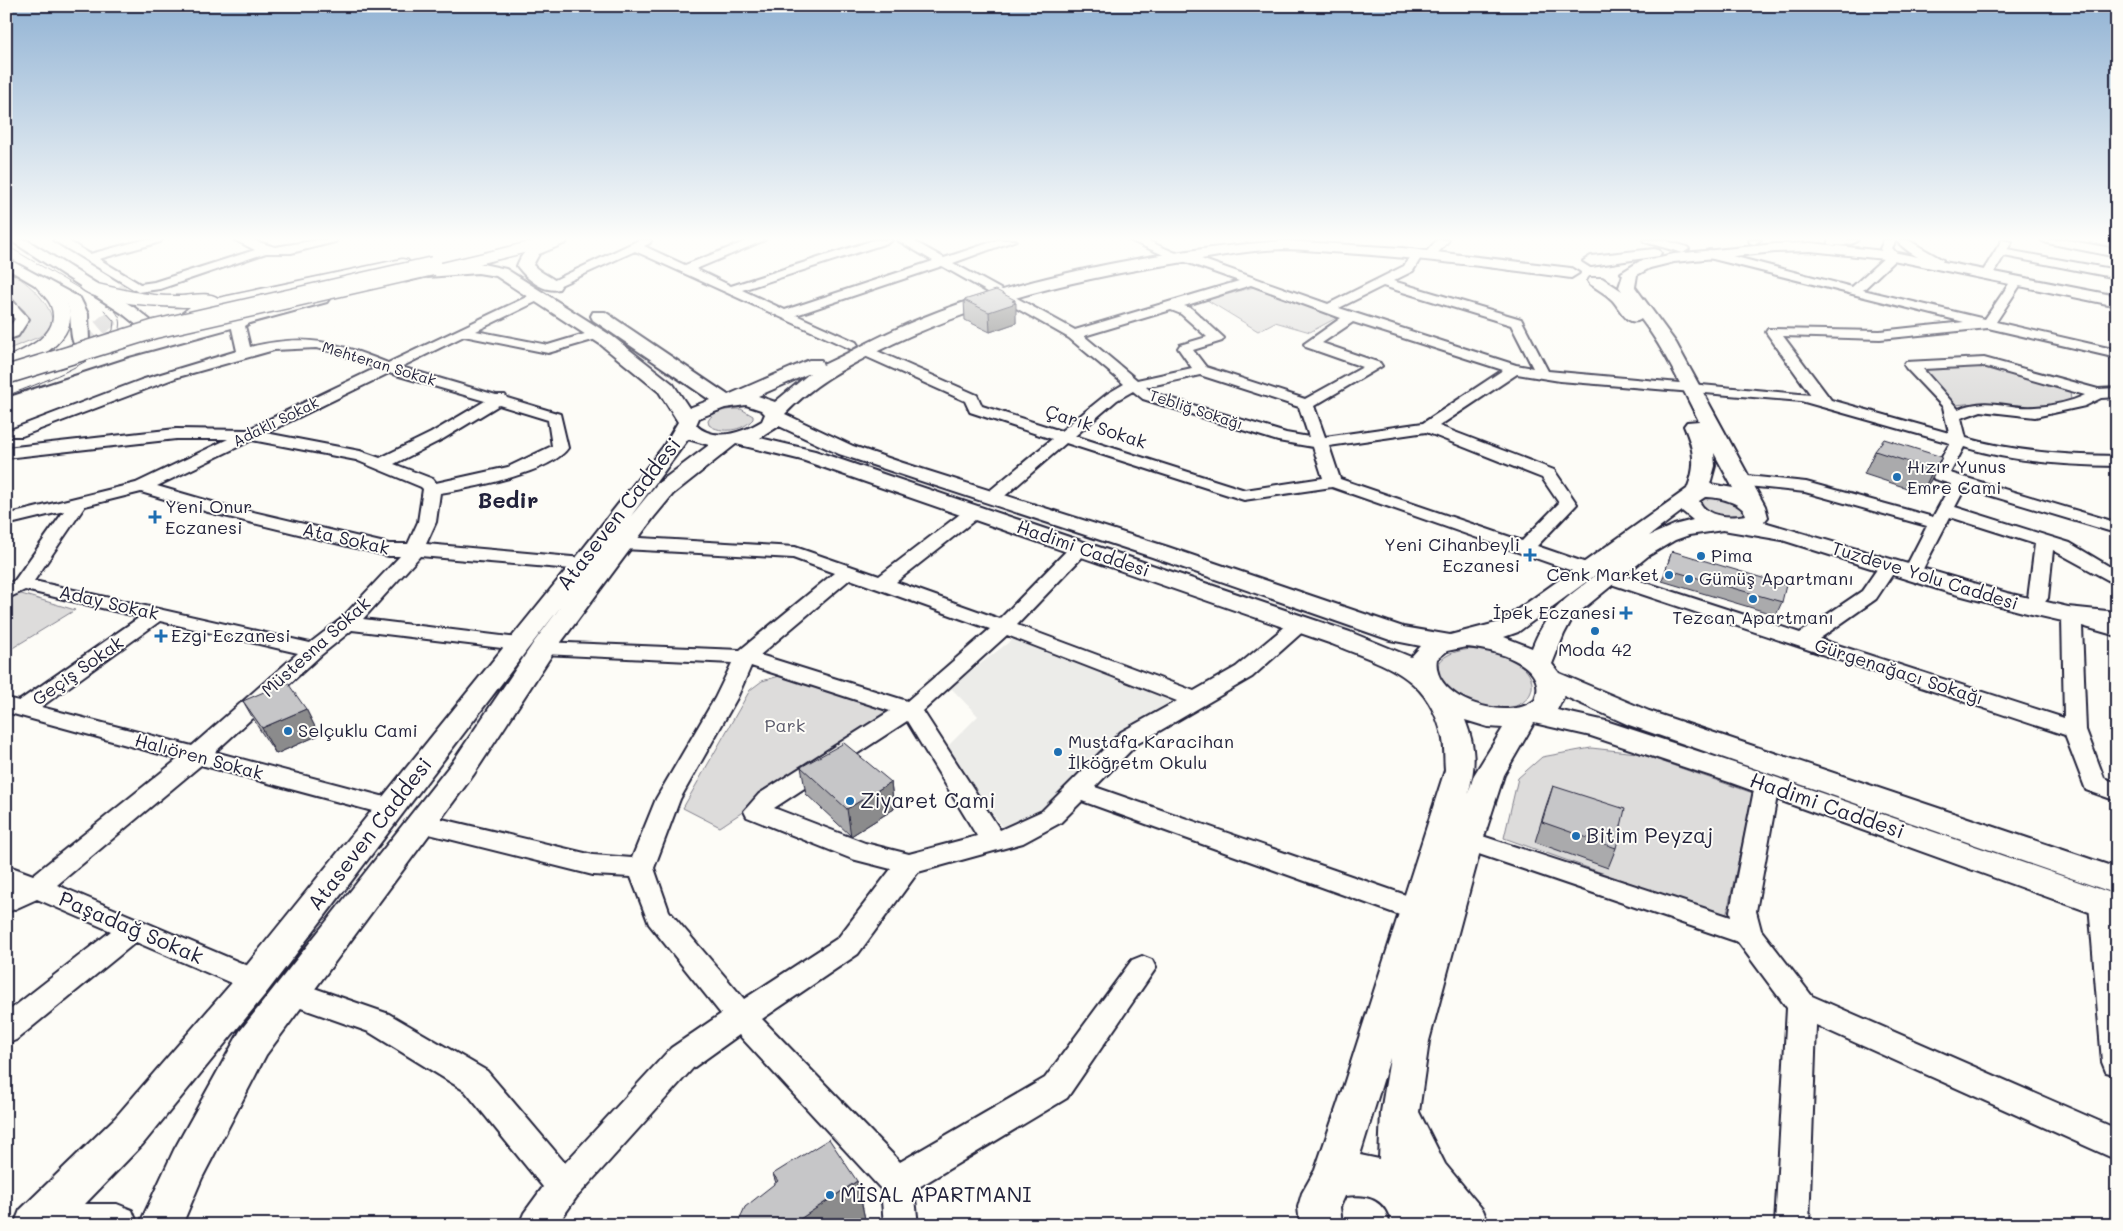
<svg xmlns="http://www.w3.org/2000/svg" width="2123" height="1231" font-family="Mali,sans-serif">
	<rect width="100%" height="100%" fill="#fdfcf7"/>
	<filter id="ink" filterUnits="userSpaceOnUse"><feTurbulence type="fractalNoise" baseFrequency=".02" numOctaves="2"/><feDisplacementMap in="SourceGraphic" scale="10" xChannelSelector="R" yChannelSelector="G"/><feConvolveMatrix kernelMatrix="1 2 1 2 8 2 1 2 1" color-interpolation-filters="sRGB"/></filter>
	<g filter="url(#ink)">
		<!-- built -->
		<polygon fill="#ecece9" points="1013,639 1170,695 1167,705 1124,733 1078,780 1034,815 1003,827 944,750 978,716 950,687"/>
		<!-- green -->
		<g fill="#dddcdb" stroke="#807f8b">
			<path d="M 6,269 C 26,282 48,298 53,322 L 44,335 L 6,350 L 6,340 L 26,323 L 25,311 L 6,296 Z"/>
			<polygon points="1254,287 1260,288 1340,316 1310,332 1275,322 1258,331 1207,300"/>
			<polygon points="1979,365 2070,389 2071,402 2028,409 1975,403 1955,405 1924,368"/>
			<path d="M 741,409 L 753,416 L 753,419 C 743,431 721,434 709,425 L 708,421 C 713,410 729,409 741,409 Z"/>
			<path d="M 1705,495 L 1733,500 L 1745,511 L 1743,514 C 1730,522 1715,515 1703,510 L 1698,499 Z"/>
			<polygon points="18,593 75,610 6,652 6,600"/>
			<path d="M 1473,649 C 1565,658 1539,732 1468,701 C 1457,697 1444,689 1439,678 C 1431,656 1457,650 1473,649 Z"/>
			<polygon points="783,675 891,713 720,827 683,808 750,690 762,681"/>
			<polygon points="1591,748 1637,753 1753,793 1726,917 1504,838 1518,778 1542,757"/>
		</g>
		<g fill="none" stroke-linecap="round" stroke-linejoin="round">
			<!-- major-tunnel -->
			<polyline stroke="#d1d0d1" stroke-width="16" stroke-dasharray="16 8" stroke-linecap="butt" points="63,359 122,309 126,299 124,292 118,288"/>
			<!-- minor casing -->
			<g stroke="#22223b" stroke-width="4">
				<g id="minor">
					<polygon points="53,240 67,240 90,254 143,240 162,240 160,242 99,259 140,284 154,282 255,250 235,240 252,240 275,247 318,240 337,240 335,242 291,253 266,253 160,289 138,292"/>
					<path d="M 639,240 L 651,240 L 650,243 L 644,246 L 685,265 L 749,240 L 765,240 L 696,269 L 731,286 L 874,240 L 892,240 L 890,242 L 742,290 L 785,310 L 933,261 L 897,240 L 912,240 L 944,258 L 998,240 L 1016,240 L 953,263 L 1075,330 L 1239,281 L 1183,261 L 1181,258 L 1183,255 L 1187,254 L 1328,304 L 1404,266 L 1413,251 L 1417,250 L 1423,254 L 1413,271 L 1393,281 L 1521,319 L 1548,371 L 1811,395 L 1766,332 L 1768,329 L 1880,331 L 1964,322 L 1705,257 L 1703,254 L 1709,250 L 1852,287 L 1886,256 L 1880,249 L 1884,240 L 1908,240 L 1943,260 L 1941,263 C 1928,266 1904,250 1896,240 L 1892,248 L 1899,256 L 1863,290 L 1985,319 L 2013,278 L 2021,278 L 2023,281 L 1996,322 L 2117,350 L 2117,358 L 1988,328 L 1880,339 L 1783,336 L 1831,400 L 1949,433 L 1943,407 L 1906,368 L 1904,365 L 1906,362 L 1984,358 L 2098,389 L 2117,388 L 2117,397 L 2101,398 L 2085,406 L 2035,417 L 1981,411 L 1961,418 L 1966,438 C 2015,452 2066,455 2117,456 L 2117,466 C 2065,465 2013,462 1964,447 L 1950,473 L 2115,522 L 2117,528 L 2109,531 L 1965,488 L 1955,507 L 2070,543 L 2117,571 L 2117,585 L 2053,550 L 2048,598 L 2045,602 L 2031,602 L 2028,598 L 2035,544 L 1950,517 L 1925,565 L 1923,569 L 1909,569 L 1907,565 L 1927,526 L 1805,492 L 1738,485 L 1732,484 L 1730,480 L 1732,476 L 1738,475 L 1806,482 L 1933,517 L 1951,484 L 1934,479 L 1932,475 L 1950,443 L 1801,401 L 1560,381 L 1517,374 L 1439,426 L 1554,470 L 1577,504 L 1537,546 L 1595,566 L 1597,570 L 1595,574 L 1581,574 L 1332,487 L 1244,500 L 1066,443 L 999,501 L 987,501 L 984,497 L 987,493 L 1052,439 L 970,412 L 965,401 L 858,353 L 856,350 L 863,346 L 868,347 L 977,395 L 982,406 L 1061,431 L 1107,394 L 1124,384 L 1069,338 L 942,266 L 796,315 L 856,342 L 858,345 L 851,349 L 635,251 L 554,288 L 546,288 L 544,285 ZM 1251,285 L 1341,318 L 1304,344 L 1306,347 L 1363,367 L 1305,399 L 1206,367 L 1193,350 L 1222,341 L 1224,338 L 1191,308 L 1184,306 ZM 1383,286 L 1511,325 L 1533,368 L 1516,365 L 1339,308 ZM 1171,310 L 1181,314 L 1207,337 L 1180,345 L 1178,348 L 1192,368 L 1137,380 L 1084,336 ZM 1353,322 L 1503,370 L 1423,423 L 1325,437 L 1314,406 L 1382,366 L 1380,363 L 1322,343 ZM 1983,366 L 2085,395 C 2071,402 2051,406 2035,407 C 2004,409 1992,396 1958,409 L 1923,369 ZM 1200,375 L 1299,407 L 1309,437 L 1286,433 L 1153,393 L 1146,387 ZM 1133,391 L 1143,399 L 1278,441 L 1313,447 L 1323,478 L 1245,490 L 1075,436 L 1117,400 ZM 1426,432 L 1542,478 L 1559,503 L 1522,541 L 1340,479 L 1329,446 Z"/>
					<polygon points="1129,240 1146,240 1176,253 1170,257 1166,256"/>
					<polygon points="1437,240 1449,240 1437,254 1429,254 1427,251"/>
					<polygon points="1643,240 1663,240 1687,247 1689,249 1683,253 1645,242"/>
					<polygon points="1749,240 1761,240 1754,244 1750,243"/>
					<path d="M 1828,240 L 1858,240 C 1852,246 1836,246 1828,244 Z"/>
					<polygon points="2002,240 2012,242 2007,250 2117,270 2117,278 2004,256 1993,274 1985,274 1983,271"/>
					<polygon points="2041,240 2066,240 2117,249 2117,257 2047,243"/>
					<path d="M 537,292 L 543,296 L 542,299 L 476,331 L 548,345 L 598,330 L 605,334 L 603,337 L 548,353 L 464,336 L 401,367 L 496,395 L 505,395 L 507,398 L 560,414 L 568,448 C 551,473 470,488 440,493 L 436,522 L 426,544 L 583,558 L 590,560 L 592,564 L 590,568 L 583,570 L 420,556 L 363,619 L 518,638 L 525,639 L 528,644 L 525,649 L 518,650 L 352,630 L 321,655 L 215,752 L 400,801 L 403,807 L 400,813 L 391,816 L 201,765 L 57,885 L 265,973 L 269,981 L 265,989 L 255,993 L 245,989 L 136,942 L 16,1040 L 6,1044 L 6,1013 L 111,931 L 37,899 L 6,913 L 6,891 L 11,888 L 6,886 L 6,865 L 33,875 L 178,759 L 6,712 L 6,698 L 19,701 L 140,617 L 25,590 L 6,599 L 6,585 L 15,580 L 64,511 L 6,525 L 6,515 L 136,483 L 228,439 L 176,439 L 6,458 L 6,448 L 176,429 L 247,430 L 376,368 L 334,352 L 316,348 L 274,350 L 178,377 L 22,436 L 10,436 L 8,433 L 10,430 L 141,380 L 237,351 L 231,324 L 250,314 L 257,318 L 245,326 L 250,347 C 307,333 334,342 388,363 ZM 389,373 L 485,401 L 431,433 L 380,458 L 360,451 L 266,433 ZM 499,405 L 548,420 L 552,446 L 508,467 L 436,483 L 433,479 L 394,464 L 443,439 ZM 252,440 L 356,460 L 421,487 L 423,489 L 418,522 L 408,544 L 389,544 L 219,504 L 157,486 ZM 141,492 L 208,512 L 389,556 L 400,556 L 341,619 L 310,643 L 34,581 L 85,506 ZM 160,621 L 298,653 L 192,746 L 41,707 Z"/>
					<polygon points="6,298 11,299 29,319 18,336 6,340 6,331 15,319 6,310"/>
					<path d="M 974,507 L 980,508 L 983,512 L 980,516 L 896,582 L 1000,619 L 1073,544 L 1087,544 L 1089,548 L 1087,552 L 1017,625 L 1194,691 L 1236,667 L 1293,620 L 1300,618 L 1307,620 L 1310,624 L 1307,628 L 1252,677 L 1137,744 L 1095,787 L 1426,902 L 1430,910 L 1426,918 L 1417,921 L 1408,918 L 1082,801 L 1060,823 L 1023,843 L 918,872 L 858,954 L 762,1019 L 900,1162 L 1045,1078 L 1132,960 L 1142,956 L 1152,960 L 1156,968 L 1067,1098 L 914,1190 L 918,1225 L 884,1225 L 881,1189 L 739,1035 L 693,1068 L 576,1198 L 557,1225 L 519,1225 L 524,1213 L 543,1187 L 465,1091 L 369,1032 L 281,1001 L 277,992 L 281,983 L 291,980 L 389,1014 L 487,1071 L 565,1163 L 671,1048 L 721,1014 L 649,924 L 631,877 L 593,875 L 421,832 L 412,829 L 409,823 L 412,817 L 421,814 L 593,855 L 632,858 L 656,799 L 715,698 L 732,663 L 543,654 L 536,653 L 533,648 L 536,643 L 543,642 L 740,650 L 834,573 L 793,558 L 623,549 L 617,547 L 614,543 L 617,539 L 623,537 L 795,547 L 879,576 L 968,508 ZM 850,579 L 990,629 L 907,701 L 760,655 ZM 1007,635 L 1177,701 L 1121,732 L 1042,811 L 1000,830 L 923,711 ZM 751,666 L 890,711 L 759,794 L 744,811 L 747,817 L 852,859 L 891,869 L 838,938 L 744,999 L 669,911 L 654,868 L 680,799 L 737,698 ZM 907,721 L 977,836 L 909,854 L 865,843 L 774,808 Z"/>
					<polygon points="1889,560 1896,562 1898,566 1876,599 1819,639 2064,718 2062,617 2065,613 2072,611 2117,623 2117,636 2082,626 2086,730 2104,778 2117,783 2117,801 2086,790 2065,735 1602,581 1599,577 1602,573 1616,573 1800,633 1862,591 1882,562"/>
					<polygon points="1767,776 1775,779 1779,785 1756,911 1761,930 1812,996 2117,1129 2117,1160 1816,1025 1809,1225 1775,1225 1787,1008 1738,942 1458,847 1454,840 1458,833 1467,831 1731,917 1730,911 1755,785 1759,779"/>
					<polygon points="2102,893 2111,897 2115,904 2117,918 2117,1075 2106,1072 2102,1062 2089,904 2093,897"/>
				</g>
			</g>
			<!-- major casing -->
			<g stroke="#22223b" stroke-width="4">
				<g id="major">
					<polygon points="10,240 27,240 135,308 169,335 321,294 329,299 327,302 129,356 6,396 6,384 154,339 123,314"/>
					<path d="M 568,240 L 566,243 L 539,254 L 533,265 C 541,274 554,277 561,286 L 559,289 C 543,293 526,278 517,266 C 525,242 546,240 568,240 Z"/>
					<path d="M 1284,241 L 1402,248 L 1571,268 L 1579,273 L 1571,278 C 1496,268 1421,258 1345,253 C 1324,252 1303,249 1283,249 C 1246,250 1209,258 1172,264 C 1070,280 969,305 876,352 C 839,371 814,384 785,414 L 853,446 L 903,463 L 1168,547 L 1403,627 L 1450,635 L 1500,622 L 1687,489 C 1697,465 1694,449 1684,426 L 1687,422 L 1699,421 C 1681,386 1665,350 1641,319 C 1627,329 1620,307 1611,299 C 1605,293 1597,289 1590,284 L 1588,281 L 1590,278 L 1602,278 L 1622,291 L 1619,287 L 1623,275 L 1621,273 L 1640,261 L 1674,254 L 1775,244 L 1811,243 L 1893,252 L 2117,296 L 2117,306 L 1893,260 L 1811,251 L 1775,252 L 1674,262 L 1650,268 L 1637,275 L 1635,287 L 1676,343 L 1765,506 L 1768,517 L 1764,522 L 2007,593 L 2068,607 L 2117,612 L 2117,628 L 2080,625 L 2023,612 L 1947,592 L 1782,540 L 1723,530 L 1689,535 L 1675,540 L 1648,556 L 1573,617 L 1564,634 L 1552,664 L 1559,673 L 1649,711 L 2117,868 L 2117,894 L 1629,725 L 1564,696 L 1557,710 L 1606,721 L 1749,768 L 2117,895 L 2117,922 L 1729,782 L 1591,736 L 1534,723 L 1504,775 L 1483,840 L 1429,1041 L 1419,1112 L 1445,1164 L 1483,1210 L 1489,1225 L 1392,1225 C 1387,1199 1370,1193 1345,1196 L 1340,1207 L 1342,1225 L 1300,1225 L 1298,1207 L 1302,1193 L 1315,1170 L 1338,1103 L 1445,770 C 1444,759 1445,746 1442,735 C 1427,674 1384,665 1332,644 L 802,460 L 736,444 L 673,494 L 654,517 L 553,653 L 474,774 L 266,1055 L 202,1178 L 182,1225 L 139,1225 L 174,1150 L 240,1031 L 454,760 L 534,642 L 562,605 L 527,650 L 267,992 L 143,1144 L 85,1204 L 117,1204 L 132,1210 L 138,1225 L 14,1225 L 20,1210 L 115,1118 L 243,970 L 575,559 L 663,447 L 678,422 L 659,392 L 600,344 L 496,276 L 478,273 L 428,277 L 420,272 L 423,269 L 478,263 L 506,269 L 612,336 L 673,384 L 689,408 L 710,400 L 593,320 L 591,316 L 593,312 L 605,312 L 728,395 L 809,360 L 821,360 L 823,365 C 847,354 870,341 894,330 C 1007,278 1161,249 1284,241 ZM 810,373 L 775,402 L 758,396 ZM 746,405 L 761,410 L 765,414 L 762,421 C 744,432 714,443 696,425 L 699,418 L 725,408 ZM 779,426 L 839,454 L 1152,557 L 1390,640 L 1421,646 L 1411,657 L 1350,632 L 815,451 L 760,438 ZM 688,439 L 709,445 L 657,484 L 631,516 ZM 1714,453 L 1733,488 L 1710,484 L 1715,466 ZM 1705,497 C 1718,497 1742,502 1746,515 C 1730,518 1707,518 1699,501 ZM 1682,511 L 1693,520 L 1674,525 L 1649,536 ZM 1601,571 C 1569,597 1548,607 1532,648 L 1504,637 L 1518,632 ZM 1466,647 C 1491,649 1550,663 1535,700 C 1507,723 1430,699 1437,659 L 1447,651 ZM 1465,720 L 1488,727 L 1503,728 L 1474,775 L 1468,794 C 1476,766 1476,748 1465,720 ZM 1390,1058 L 1381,1112 L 1379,1159 L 1360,1155 Z"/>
					<polygon points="1654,249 1659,250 1661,253 1659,256 1591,266 1583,261 1591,256"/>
					<path d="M 6,258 L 80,298 L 88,314 L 89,341 L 93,347 L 90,351 L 78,351 C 67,337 74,320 67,304 L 6,268 Z"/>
				</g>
			</g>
			<!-- highway casing -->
			<g stroke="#22223b" stroke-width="3">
				<g id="highway">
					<polygon points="538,240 566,240 564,243 406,282 400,281 397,277 400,273"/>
					<path d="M 402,259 L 408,260 L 410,264 L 408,268 L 221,308 L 201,315 L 220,316 L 223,320 L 220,324 C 207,327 186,330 177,317 L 190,307 C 169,307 92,304 80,287 L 83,283 L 89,282 C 120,289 148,297 180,296 C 191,296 209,291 218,298 Z"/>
					<path d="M 43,279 C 52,281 57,289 63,296 C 89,333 38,363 6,371 L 6,358 C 26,349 62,334 51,306 C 48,298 40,292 34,284 L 37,280 Z"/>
				</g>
			</g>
			<!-- minor -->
			<use href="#minor" fill="#fdfcf7" fill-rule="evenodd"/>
			<!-- major -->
			<use href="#major" fill="#fdfcf7" fill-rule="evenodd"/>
			<!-- highway -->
			<use href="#highway" fill="#fdfcf7" fill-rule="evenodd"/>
			<!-- tram -->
			<g stroke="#22223b" stroke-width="1">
				<path d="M 6,245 L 112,308 C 154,345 29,387 6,396"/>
				<polyline points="104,310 114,321 113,330 107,339"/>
			</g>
			<!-- highway-bridge casing -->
			<g stroke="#22223b" stroke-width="21" stroke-linecap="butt">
				<polyline id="highway-bridge" points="6,375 155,329 433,266"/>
			</g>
			<!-- highway-bridge -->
			<use href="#highway-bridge" stroke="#fdfcf7" stroke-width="18"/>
		</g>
		<!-- wall -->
		<g fill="#aaaaac" stroke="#22223b">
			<polygon points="964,300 1015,303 1016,323 990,332 965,320"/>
			<polygon points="1875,451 1942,457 1931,480 1922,493 1864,474"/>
			<polygon points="1672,551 1782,602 1776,615 1662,581"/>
			<polygon points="243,701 306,709 319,735 276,754 258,727"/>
			<polygon points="801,767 891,782 894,809 851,836 806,794"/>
			<polygon points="1553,786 1616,848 1608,868 1535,842 1546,806"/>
			<polygon points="773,1174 857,1181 865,1219 776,1183"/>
		</g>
		<!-- shaded-wall -->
		<g fill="#8b8b8c" stroke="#22223b">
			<polygon points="1015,300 1015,304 1016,303 1016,323 990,332 989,312"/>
			<polygon points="1942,457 1931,480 1922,493 1933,470"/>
			<polygon points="306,709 319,735 276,754 262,728"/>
			<polygon points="891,782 894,809 851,836 847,809"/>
			<polygon points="857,1181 865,1219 857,1225 791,1225"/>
		</g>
		<!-- building -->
		<g fill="#c6c6c8" stroke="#22223b">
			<polygon points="996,290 1015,300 1012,301 1016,303 989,312 964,300"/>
			<polygon points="1884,439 1942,457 1933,470 1875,451"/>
			<polygon points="1672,551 1786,585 1782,602 1666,569"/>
			<polygon points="287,682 306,709 262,728 243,701"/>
			<polygon points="844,743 891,782 847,809 801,767"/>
			<polygon points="1553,786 1625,809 1616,848 1542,822"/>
			<polygon points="829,1139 857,1181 791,1225 737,1225 745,1207 778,1181 773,1174"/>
		</g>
	</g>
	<!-- sky -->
	<linearGradient id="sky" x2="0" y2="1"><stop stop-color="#92b3d4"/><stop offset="0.58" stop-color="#fefefb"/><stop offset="1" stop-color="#fefefb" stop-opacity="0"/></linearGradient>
	<rect width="2123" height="412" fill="url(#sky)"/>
	<!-- markers -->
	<g fill="#1f6fb2" stroke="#fdfcf7" stroke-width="2">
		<circle cx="1897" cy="477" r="5"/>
		<path d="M152.5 509.5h5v5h5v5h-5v5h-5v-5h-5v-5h5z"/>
		<path d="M1527.5 547.5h5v5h5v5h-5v5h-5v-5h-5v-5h5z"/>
		<circle cx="1701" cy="556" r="5"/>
		<circle cx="1669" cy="575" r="5"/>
		<circle cx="1689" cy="579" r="5"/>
		<circle cx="1753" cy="599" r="5"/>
		<path d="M1623.5 605.5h5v5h5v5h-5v5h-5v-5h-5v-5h5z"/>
		<circle cx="1595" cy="631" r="5"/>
		<path d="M158.5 628.5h5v5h5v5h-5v5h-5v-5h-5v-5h5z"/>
		<circle cx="288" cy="731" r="5"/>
		<circle cx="1058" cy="752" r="5"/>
		<circle cx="850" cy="801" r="5"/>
		<circle cx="1576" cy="836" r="5"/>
		<circle cx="830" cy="1195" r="5"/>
	</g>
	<g text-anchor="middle" stroke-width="4" stroke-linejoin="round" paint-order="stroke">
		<!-- far-street labels -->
		<g font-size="15" fill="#22223b" stroke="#fdfcf7">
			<text transform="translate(379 364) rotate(17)" y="5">Mehteran Sokak</text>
			<text transform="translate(1196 410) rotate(18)" y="5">Tebliğ Sokağı</text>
			<text transform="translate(276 422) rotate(-26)" y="5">Adaklı Sokak</text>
		</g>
		<!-- street labels -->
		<g font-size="18" fill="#22223b" stroke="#fdfcf7">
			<text transform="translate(1096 427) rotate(18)" y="6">Çarık Sokak</text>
			<text transform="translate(346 539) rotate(13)" y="6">Ata Sokak</text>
			<text transform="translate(1083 549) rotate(19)" y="6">Hadimi Caddesi</text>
			<text transform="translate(1925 576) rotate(17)" y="6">Tuzdeve Yolu Caddesi</text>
			<text transform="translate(109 603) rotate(13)" y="6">Aday Sokak</text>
			<text transform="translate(316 647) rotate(-42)" y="6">Müstesna Sokak</text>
			<text transform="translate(78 671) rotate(-35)" y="6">Geçiş Sokak</text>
			<text transform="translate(1899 672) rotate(18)" y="6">Gürgenağacı Sokağı</text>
			<text transform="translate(199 757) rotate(15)" y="6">Halıören Sokak</text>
		</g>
		<!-- poi labels -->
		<g font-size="18" fill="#22223b" stroke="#fdfcf7" text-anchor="start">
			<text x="1907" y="473">Hızır Yunus<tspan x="1907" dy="21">Emre Cami</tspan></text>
			<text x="165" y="513">Yeni Onur<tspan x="165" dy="21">Eczanesi</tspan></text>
			<text x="1520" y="551" text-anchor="end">Yeni Cihanbeyli<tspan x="1520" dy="21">Eczanesi</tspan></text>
			<text x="1711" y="562">Pima</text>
			<text x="1659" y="581" text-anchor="end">Cenk Market</text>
			<text x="1699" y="585">Gümüş Apartmanı</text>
			<text x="1616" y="619" text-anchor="end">İpek Eczanesi</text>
			<text x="1753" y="624" text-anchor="middle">Tezcan Apartmanı</text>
			<text x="171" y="642">Ezgi Eczanesi</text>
			<text x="1595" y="656" text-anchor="middle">Moda 42</text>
			<text x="298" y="737">Selçuklu Cami</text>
			<text x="1068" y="748">Mustafa Karacihan<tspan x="1068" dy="21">İlköğretm Okulu</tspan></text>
		</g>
		<!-- park labels -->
		<g font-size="18" fill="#5a5a6b" stroke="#fdfcf7">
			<text x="785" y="732">Park</text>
		</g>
		<!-- near-street labels -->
		<g font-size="21" fill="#22223b" stroke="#fdfcf7">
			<text transform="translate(619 514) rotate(-52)" y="7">Ataseven Caddesi</text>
			<text transform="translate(1827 806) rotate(19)" y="7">Hadimi Caddesi</text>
			<text transform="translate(370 834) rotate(-52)" y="7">Ataseven Caddesi</text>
			<text transform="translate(131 928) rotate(23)" y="7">Paşadağ Sokak</text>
		</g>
		<!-- near-poi labels -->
		<g font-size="21" fill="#22223b" stroke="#fdfcf7" text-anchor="start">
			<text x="860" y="808">Ziyaret Cami</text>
			<text x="1586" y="843">Bitim Peyzaj</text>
			<text x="840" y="1202">MİSAL APARTMANI</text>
		</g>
		<!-- district labels -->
		<g font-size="22" font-weight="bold" fill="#22223b" stroke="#fdfcf7">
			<text x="508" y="508">Bedir</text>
		</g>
	</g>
	<!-- margin -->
	<rect width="2123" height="1231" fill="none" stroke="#fdfcf7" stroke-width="25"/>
	<rect x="12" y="12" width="2098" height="1206" fill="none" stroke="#22223b" stroke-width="2" filter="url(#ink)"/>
</svg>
